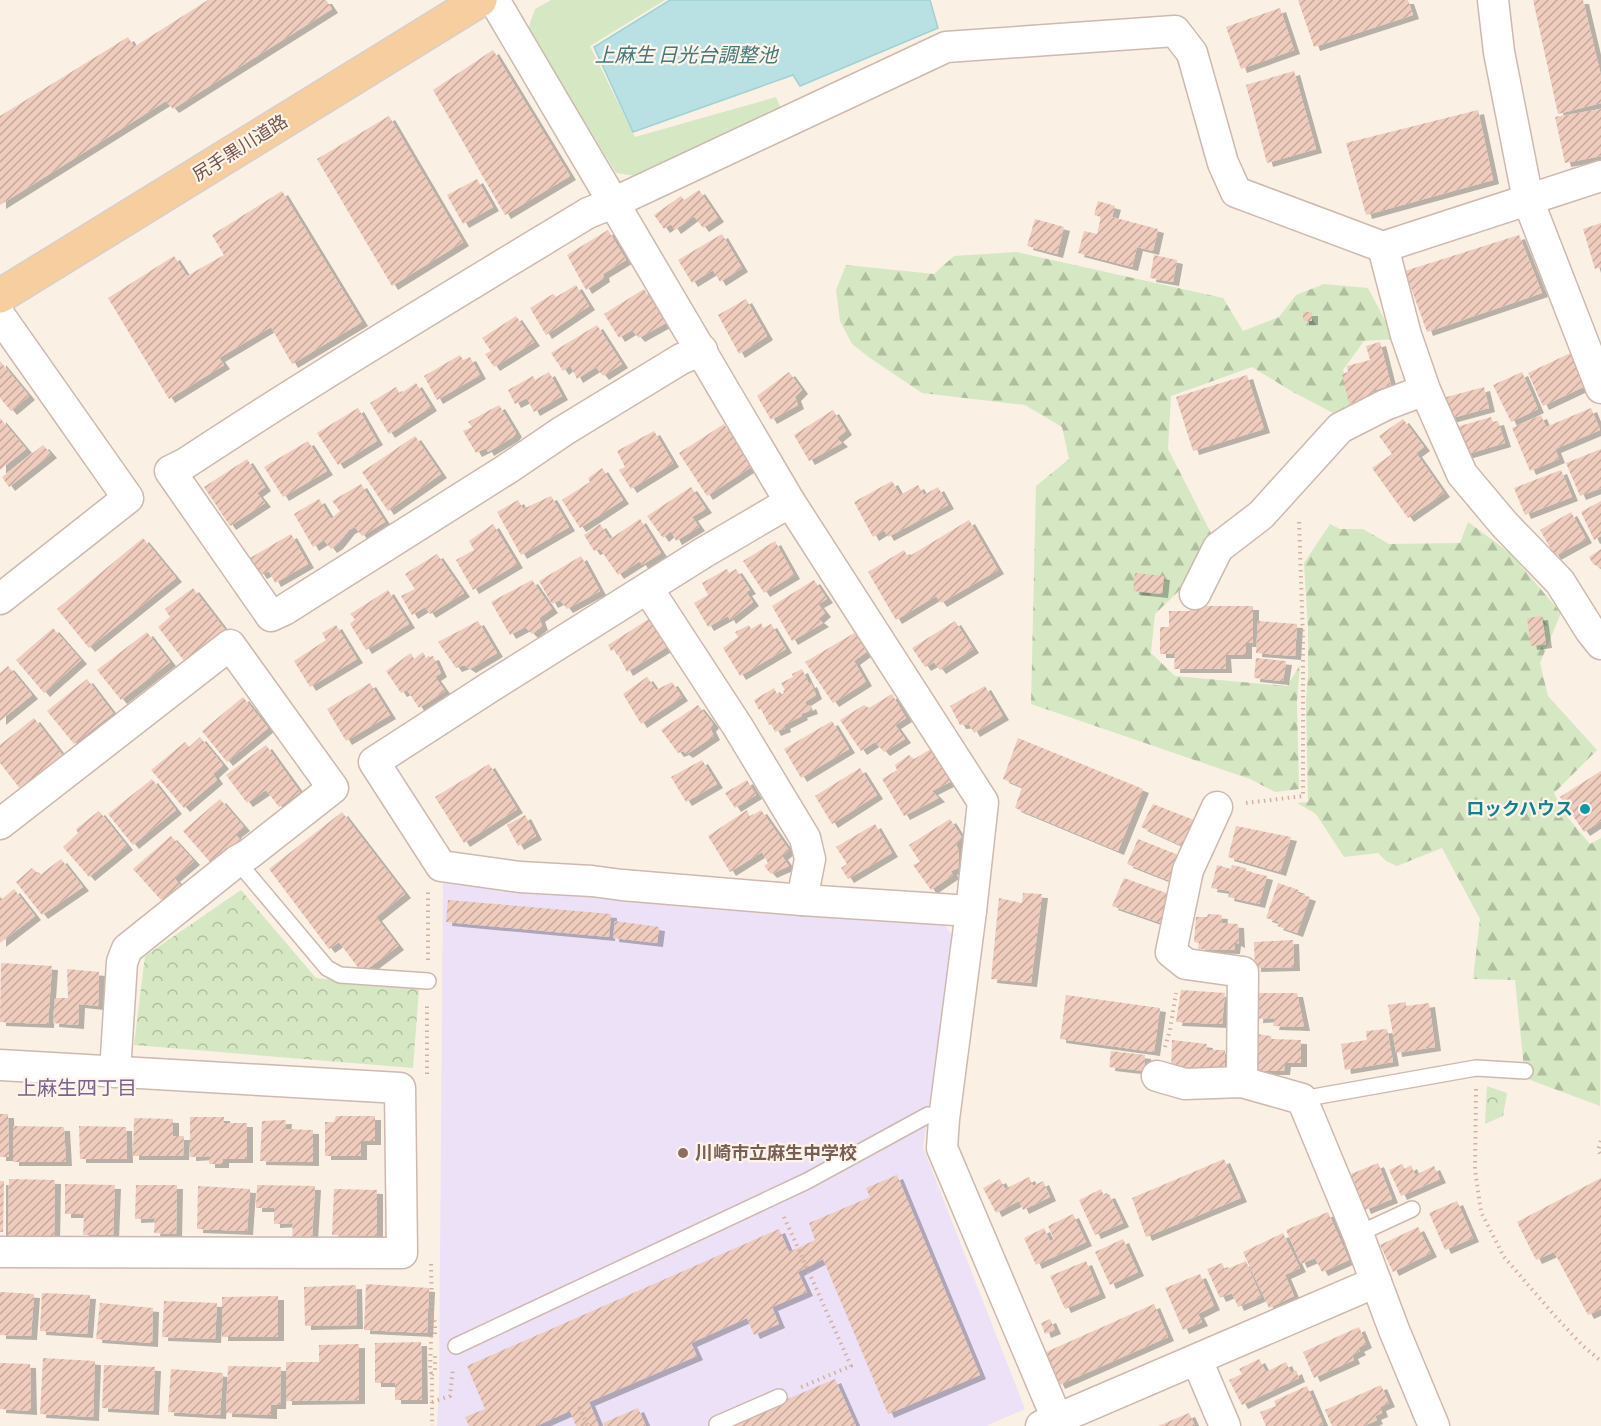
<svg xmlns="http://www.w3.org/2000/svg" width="1601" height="1426" font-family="'Alegreya Sans','Noto Sans JP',sans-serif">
	<defs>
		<pattern id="forest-firs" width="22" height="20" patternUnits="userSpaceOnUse" patternTransform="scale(1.5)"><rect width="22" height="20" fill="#d5e8c3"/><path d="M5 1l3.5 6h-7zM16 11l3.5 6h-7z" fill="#b1bfa0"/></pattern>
		<pattern id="park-crowns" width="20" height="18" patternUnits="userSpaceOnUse" patternTransform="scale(1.5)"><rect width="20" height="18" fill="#d5e8c3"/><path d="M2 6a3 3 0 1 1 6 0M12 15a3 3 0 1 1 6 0" fill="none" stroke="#b1bfa0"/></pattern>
		<pattern id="building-hatch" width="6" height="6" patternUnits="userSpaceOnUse" patternTransform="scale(1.5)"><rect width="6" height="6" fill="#efccbd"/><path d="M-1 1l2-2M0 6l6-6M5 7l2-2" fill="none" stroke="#c6a89c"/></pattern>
		<filter id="shadow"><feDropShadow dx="6" dy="4" stdDeviation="0" flood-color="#0004"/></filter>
	</defs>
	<rect width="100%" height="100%" fill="#fbf0e4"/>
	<!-- education -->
	<polygon fill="#ede1f7" points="443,883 944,924 954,938 934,1097 928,1115 923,1147 1025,1409 986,1426 437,1426 439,1389"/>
	<!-- grass -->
	<polygon fill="#d5e8c3" points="551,0 665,0 590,46 635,137 776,97 782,111 636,176 616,173 528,29 535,9"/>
	<!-- forest -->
	<g fill="url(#forest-firs)">
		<polygon points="1016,252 1223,298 1243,331 1279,317 1296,295 1324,284 1368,288 1395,339 1364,341 1343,370 1353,404 1335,414 1293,392 1252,367 1171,396 1168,449 1214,539 1189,581 1155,614 1151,653 1175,676 1287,686 1300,665 1297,701 1299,789 1275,792 1250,779 1031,704 1036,486 1069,459 1062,427 1025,405 922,393 870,358 852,344 840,321 836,290 846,265 934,274 954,256"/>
		<polygon points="1468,522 1510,553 1561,613 1540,663 1548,696 1597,750 1554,793 1564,813 1590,844 1601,838 1600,1106 1525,1078 1515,980 1473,979 1480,919 1442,848 1397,866 1386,861 1378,853 1344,857 1316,814 1297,803 1308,802 1306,701 1308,676 1308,628 1304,563 1330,524 1340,529 1363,529 1389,544 1460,543"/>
	</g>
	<!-- park -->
	<g fill="url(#park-crowns)">
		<polygon points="241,890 316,978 419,989 413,1068 134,1045 145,956"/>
		<polygon points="1487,1086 1507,1093 1503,1116 1485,1124"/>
	</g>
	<!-- water -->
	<polygon fill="#b9e1e3" stroke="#a0d1d4" stroke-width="1.5" points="670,0 930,0 938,28 800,86 793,75 633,132 594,47"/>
	<!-- building -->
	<g fill="url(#building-hatch)" filter="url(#shadow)">
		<polygon points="208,0 326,0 332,9 173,109 166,101 0,205 0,116 128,37 134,47"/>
		<polygon points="1298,0 1408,0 1413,15 1314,47"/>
		<polygon points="1533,0 1583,0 1601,76 1601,103 1558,114"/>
		<polygon points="1280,8 1294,50 1241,69 1226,27"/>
		<polygon points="493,50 570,176 505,215 433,90"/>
		<polygon points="1294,71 1316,149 1267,163 1246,85"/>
		<polygon points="1601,109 1601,156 1565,163 1555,117"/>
		<polygon points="1478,110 1493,180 1366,215 1346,143"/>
		<polygon points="389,116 463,242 392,286 317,159"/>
		<polygon points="477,179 493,207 463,224 447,195"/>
		<polygon points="699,190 718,218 703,228 694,216 675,230 671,224 664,229 654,215 681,196 684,200"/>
		<polygon points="282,191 362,322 292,364 271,327 219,358 224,365 169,399 108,298 174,256 187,276 224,255 212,235"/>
		<polygon points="1098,201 1115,206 1112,217 1158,229 1153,251 1137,247 1132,267 1078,253 1084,231 1097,234 1101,217 1094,215"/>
		<polygon points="1035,219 1064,227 1057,254 1027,246"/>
		<polygon points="1601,223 1601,267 1595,269 1583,229"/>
		<polygon points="608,230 626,260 603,274 604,278 586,290 567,255"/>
		<polygon points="722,234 742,268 720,282 713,270 692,283 678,260"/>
		<polygon points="1519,235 1542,293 1427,332 1405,271"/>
		<polygon points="1154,255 1177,260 1173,282 1150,278"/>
		<polygon points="576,285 589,306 546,335 530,308 553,294 556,297"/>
		<polygon points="644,289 666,323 639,338 632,330 619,338 604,314"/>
		<polygon points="746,299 767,336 739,354 718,315"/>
		<rect x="1303" y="312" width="9" height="9"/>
		<polygon points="516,316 534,342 494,367 485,354 491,351 482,338"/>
		<polygon points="597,325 622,364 603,376 596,367 577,379 570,365 563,371 551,353"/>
		<polygon points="1380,342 1391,385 1372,391 1374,397 1349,404 1342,374 1348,372 1347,366 1370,360 1366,346"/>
		<polygon points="1579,349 1594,382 1543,406 1528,373"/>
		<polygon points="460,355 463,360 470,357 480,375 437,400 424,376"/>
		<polygon points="0,361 29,396 11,411 0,398"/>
		<polygon points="549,372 562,396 534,412 527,398 515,404 508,390 533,376 535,380"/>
		<polygon points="789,372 802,390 795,397 798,405 771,420 757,396"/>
		<polygon points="1522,372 1538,409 1511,422 1493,385"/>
		<polygon points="1247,375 1264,429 1193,451 1176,397"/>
		<polygon points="416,383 431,407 389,434 370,403 396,387 400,394"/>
		<polygon points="1484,387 1489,408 1445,420 1439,399"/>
		<polygon points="499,405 516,433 513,437 488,452 486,448 476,453 463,431 472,427 468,422"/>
		<polygon points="358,408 377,441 338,465 317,433"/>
		<polygon points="1591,408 1600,430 1555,449 1559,459 1530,471 1512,428 1541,415 1546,427"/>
		<polygon points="833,410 846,431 837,438 842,443 809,461 794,435"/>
		<polygon points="1491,417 1493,422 1498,421 1505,443 1461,456 1453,428"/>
		<polygon points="0,418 26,449 0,470"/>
		<polygon points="1403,419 1424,447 1416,453 1444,493 1408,518 1372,468 1392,454 1379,436"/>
		<polygon points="724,424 751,467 707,496 679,453"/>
		<polygon points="654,431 673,463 631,489 619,470 625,467 617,451"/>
		<polygon points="415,436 441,474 388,511 362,472"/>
		<polygon points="308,441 327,471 283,497 264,467"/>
		<polygon points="43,445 51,454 9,487 2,477"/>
		<polygon points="1601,449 1601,488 1580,496 1566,463"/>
		<polygon points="247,459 265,487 257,493 265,503 230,526 204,487"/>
		<polygon points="602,468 623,500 580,528 562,500 590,482 588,478"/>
		<polygon points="1561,470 1572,497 1525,515 1514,488"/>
		<polygon points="892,481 900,495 918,485 924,495 938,487 948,505 888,537 884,530 873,537 854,502"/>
		<polygon points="361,484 385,522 362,536 355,527 349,530 337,545 331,549 324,540 313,547 294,514 319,499 331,519 340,511 332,501"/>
		<polygon points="691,487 706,509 692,517 699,527 676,541 671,531 663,538 647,516"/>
		<polygon points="551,496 569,527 521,555 497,512 518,500 523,509"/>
		<polygon points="1601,501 1601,536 1594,540 1581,512"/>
		<polygon points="1571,512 1586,539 1555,556 1540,530"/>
		<polygon points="640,519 661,553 642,565 640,561 618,575 600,549 594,551 584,535 600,524 610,539"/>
		<polygon points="969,520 998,570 941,603 936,596 896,620 868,572 904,550 908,557"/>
		<polygon points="493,524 517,564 473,590 456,560 474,550 469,541"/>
		<polygon points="291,534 308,564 275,583 269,571 261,575 250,558"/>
		<polygon points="143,538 176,578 89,648 57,609"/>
		<polygon points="775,541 794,575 764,593 743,561"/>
		<polygon points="1601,549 1601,568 1593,564 1589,557"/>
		<polygon points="437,554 464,593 430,614 425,607 412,615 401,596 415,589 405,574"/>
		<polygon points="581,556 600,591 567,609 560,600 552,604 539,581"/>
		<polygon points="727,569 729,573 736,569 750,590 746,592 753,602 730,620 728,616 708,627 694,603 708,595 702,583"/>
		<polygon points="1135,573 1164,576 1162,594 1133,591"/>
		<polygon points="532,580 552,609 539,618 542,626 532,634 525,627 510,635 491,602"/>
		<polygon points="814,580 827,599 818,604 825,613 818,619 823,623 792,641 772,606"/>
		<polygon points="193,588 226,631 185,662 158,627 170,617 165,609"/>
		<polygon points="388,590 409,624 366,650 350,624 355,619 350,614"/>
		<polygon points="1190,606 1253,606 1253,643 1246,643 1246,655 1225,655 1226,669 1174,669 1175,654 1160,654 1160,627 1169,627 1169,611 1190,611"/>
		<polygon points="1542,616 1546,644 1531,646 1527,618"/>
		<polygon points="649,619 667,647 627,672 615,649 611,651 608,645"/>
		<polygon points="478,621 497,653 470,669 464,665 456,668 438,642"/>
		<polygon points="955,621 973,649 940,670 934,662 925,667 912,648"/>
		<polygon points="1258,621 1297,624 1295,656 1256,653"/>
		<polygon points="761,623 763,628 771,624 786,649 740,676 723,648 738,637 735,632 749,625 751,629"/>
		<polygon points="336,625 357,659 310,687 294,661 326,640 322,633"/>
		<polygon points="53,628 81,660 44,693 16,660"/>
		<polygon points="147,632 170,662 121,700 97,670"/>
		<polygon points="856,632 869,650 854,661 866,682 833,703 805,662"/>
		<polygon points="423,652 426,658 433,656 441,673 435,677 445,691 419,708 407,690 401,693 386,671 411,653 414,659"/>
		<polygon points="1256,658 1286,661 1283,681 1254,678"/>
		<polygon points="8,666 32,695 0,721 0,673"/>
		<polygon points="802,669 809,684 811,683 816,695 805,702 807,707 810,705 812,710 801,714 802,716 784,725 785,728 775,732 771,724 769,725 761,709 759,710 754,700 774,688 777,694 779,693 779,695 784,693 783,691 785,690 781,683 793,677 792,674"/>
		<polygon points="647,677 656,690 672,682 682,697 641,724 623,694"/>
		<polygon points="87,679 113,713 74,744 47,711"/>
		<polygon points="370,683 390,715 346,741 327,709"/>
		<polygon points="985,686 1003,716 974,733 969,724 960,725 950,706"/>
		<polygon points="892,694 906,718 895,725 905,739 884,752 875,742 861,751 840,720 864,705 869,708"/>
		<polygon points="243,697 268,728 227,762 202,731"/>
		<polygon points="698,705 713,724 710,728 714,736 687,754 683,751 678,753 661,730"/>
		<polygon points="34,718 64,757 21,790 0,763 0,745"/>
		<polygon points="832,721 849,749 801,778 784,749"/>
		<polygon points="200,737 223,765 213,774 217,780 184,808 151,770 185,742 189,747"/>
		<polygon points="1018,738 1143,789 1118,851 1015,808 1022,787 1003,779"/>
		<polygon points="266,745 300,792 279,807 266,790 247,803 226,775"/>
		<polygon points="931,749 952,781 932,791 939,798 904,816 882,779 897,770 895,765 909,755 914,759"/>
		<polygon points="702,760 717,784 686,802 671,777"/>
		<polygon points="489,764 517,809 464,843 435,797"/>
		<polygon points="860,768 877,795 832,824 815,796"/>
		<polygon points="1601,771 1601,821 1584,832 1560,797"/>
		<polygon points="152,779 176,810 133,845 108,814"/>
		<polygon points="747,780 756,795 735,808 725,793"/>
		<polygon points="220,799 244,827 235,834 243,843 231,854 226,848 210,862 183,831"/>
		<polygon points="1153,804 1199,822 1187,848 1141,827"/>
		<polygon points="747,810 750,817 761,810 789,850 782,856 789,866 771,874 764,866 768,863 762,852 730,872 708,836"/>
		<polygon points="99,811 127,846 89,877 63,847 78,833 76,829"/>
		<polygon points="342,812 405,894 376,917 398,946 362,973 339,942 329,949 269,869"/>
		<polygon points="525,815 536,836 518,846 507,825"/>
		<polygon points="950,819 962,838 956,844 959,852 958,868 951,871 953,875 931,890 913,865 920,862 909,845"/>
		<polygon points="875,824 892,853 848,879 841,868 847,864 836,847"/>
		<polygon points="1236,826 1291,837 1280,872 1228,857"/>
		<polygon points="171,836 194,861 174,878 180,885 161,900 133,869"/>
		<polygon points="1138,839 1181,856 1173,882 1127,864"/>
		<polygon points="61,859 83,887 42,915 16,882 32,868 40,875"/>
		<polygon points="1217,865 1231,869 1232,865 1246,868 1245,871 1267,876 1259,904 1228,897 1230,891 1211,888"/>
		<polygon points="1124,878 1169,894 1161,923 1112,906"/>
		<polygon points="1278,883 1299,890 1297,893 1310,897 1297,933 1277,926 1279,922 1266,918"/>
		<polygon points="14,889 35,916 0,943 0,896 2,899"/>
		<polygon points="1023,893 1042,894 1031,983 991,979 999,898 1022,903"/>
		<polygon points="448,900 611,914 609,937 446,922"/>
		<polygon points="1208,914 1222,915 1221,923 1238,924 1239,944 1235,942 1234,950 1198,949 1199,943 1194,942 1196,917 1207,917"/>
		<polygon points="615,921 659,927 657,943 613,938"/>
		<polygon points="1293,940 1294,967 1255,968 1254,942"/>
		<polygon points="1,963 52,966 48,1024 0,1022"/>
		<polygon points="67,969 99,972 98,1006 79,1004 78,1025 53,1023 55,998 68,998"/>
		<polygon points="1181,990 1225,993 1222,1024 1176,1022"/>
		<polygon points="1259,993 1297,993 1304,1027 1273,1026 1275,1018 1257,1019"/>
		<polygon points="1066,995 1160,1008 1154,1052 1060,1039"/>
		<polygon points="1406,1002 1406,1006 1429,1003 1435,1047 1396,1053 1388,1005"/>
		<polygon points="1387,1029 1393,1062 1345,1070 1341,1044 1367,1040 1366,1031"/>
		<polygon points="1257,1034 1271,1036 1272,1039 1301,1040 1301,1063 1285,1063 1284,1071 1258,1071 1258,1061 1256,1061"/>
		<polygon points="1172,1040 1207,1044 1206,1050 1225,1050 1225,1071 1171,1072"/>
		<polygon points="1111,1051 1145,1055 1144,1071 1109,1067"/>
		<polygon points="0,1114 8,1114 9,1157 0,1157"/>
		<polygon points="336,1116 375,1116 375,1141 361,1141 361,1156 325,1156 325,1122 334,1122"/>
		<polygon points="190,1117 224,1117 224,1123 247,1123 247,1159 223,1159 223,1164 209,1164 209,1156 190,1157"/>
		<polygon points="134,1118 173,1119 173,1136 184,1136 183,1156 133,1156"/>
		<polygon points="286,1120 285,1129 313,1130 313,1162 260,1161 262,1121"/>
		<polygon points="13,1126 64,1127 66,1162 13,1162"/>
		<polygon points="79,1126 126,1127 127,1159 80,1159"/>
		<polygon points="1224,1159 1241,1198 1146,1237 1132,1198"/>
		<polygon points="1378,1163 1392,1199 1365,1210 1351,1174"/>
		<polygon points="1402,1164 1405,1169 1411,1165 1415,1175 1434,1166 1440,1179 1401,1196 1389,1170"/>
		<polygon points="897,1175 980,1375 888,1414 823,1259 798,1272 807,1292 772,1307 779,1324 754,1335 747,1318 691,1343 697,1356 589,1402 599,1426 576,1426 570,1411 536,1426 469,1426 465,1417 485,1409 467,1366 779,1229 789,1252 815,1240 809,1223 870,1197 866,1188"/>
		<polygon points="1029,1177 1033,1186 1043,1181 1050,1197 1023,1210 1019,1201 996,1213 983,1188 1000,1179 1005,1189"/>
		<polygon points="1601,1178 1601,1309 1588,1315 1554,1252 1536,1260 1517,1222"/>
		<polygon points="9,1179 55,1180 54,1239 8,1239"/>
		<polygon points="0,1181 4,1181 3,1232 0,1232"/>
		<polygon points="65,1184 115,1185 113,1235 83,1235 84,1214 65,1214"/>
		<polygon points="136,1185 177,1185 176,1234 154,1233 155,1218 135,1219"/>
		<polygon points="257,1185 315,1186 312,1237 292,1237 293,1223 274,1224 274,1208 256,1208"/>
		<polygon points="198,1186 250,1189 247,1231 197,1229"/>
		<polygon points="334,1189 377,1190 377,1236 332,1235"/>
		<polygon points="1101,1189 1104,1196 1109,1194 1123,1223 1095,1235 1079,1200"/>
		<polygon points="1457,1201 1473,1238 1445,1250 1429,1213"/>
		<polygon points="1328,1212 1349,1260 1322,1272 1315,1258 1301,1264 1286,1230"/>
		<polygon points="1073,1214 1086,1242 1036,1265 1024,1238 1044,1228 1050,1241 1054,1239 1048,1226"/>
		<polygon points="1418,1227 1431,1253 1393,1272 1380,1245"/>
		<polygon points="1283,1233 1300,1268 1285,1275 1294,1296 1269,1308 1243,1252"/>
		<polygon points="1123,1239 1138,1272 1110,1285 1095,1252"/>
		<polygon points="1086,1261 1100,1294 1065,1309 1050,1276"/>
		<polygon points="1246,1261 1261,1297 1238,1307 1232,1293 1220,1298 1207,1269 1222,1263 1225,1270"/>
		<polygon points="1200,1274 1214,1306 1198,1314 1202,1322 1183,1330 1165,1288"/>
		<polygon points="366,1284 429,1288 427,1333 364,1330"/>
		<polygon points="356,1285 357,1325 305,1326 304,1287"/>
		<polygon points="0,1292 34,1294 31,1336 0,1335"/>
		<polygon points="42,1293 90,1295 87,1334 40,1331"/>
		<polygon points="278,1296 278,1337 222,1337 222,1297"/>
		<polygon points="164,1301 217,1303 215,1339 162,1337"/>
		<polygon points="100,1303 153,1308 152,1343 96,1339"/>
		<polygon points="1154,1304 1168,1337 1059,1385 1044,1353"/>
		<polygon points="1050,1319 1055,1330 1045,1334 1041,1323"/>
		<polygon points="1359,1327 1366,1344 1358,1348 1360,1351 1352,1355 1354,1360 1314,1378 1303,1352"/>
		<polygon points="421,1342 422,1400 395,1400 395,1383 375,1383 375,1343"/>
		<polygon points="359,1344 359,1400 286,1401 286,1362 319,1362 319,1345"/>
		<polygon points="43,1358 95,1361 93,1417 40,1414"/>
		<polygon points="1259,1359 1266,1372 1286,1362 1291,1373 1296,1370 1299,1378 1242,1405 1229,1380 1242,1374 1239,1369"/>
		<polygon points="0,1363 30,1364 31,1411 0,1409"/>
		<polygon points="104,1365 155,1367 153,1411 102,1408"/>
		<polygon points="228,1366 281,1367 280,1405 271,1405 271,1415 226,1413"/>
		<polygon points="171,1369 223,1373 220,1415 168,1412"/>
		<polygon points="835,1379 856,1426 732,1426 731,1423"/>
		<polygon points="1381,1385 1389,1403 1380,1407 1382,1413 1375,1416 1377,1420 1364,1426 1332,1426 1325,1410"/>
		<polygon points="1307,1386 1323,1424 1318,1426 1266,1426 1260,1412 1276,1406 1274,1401"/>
		<polygon points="638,1408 646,1426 604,1426 603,1423"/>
		<polygon points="1189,1413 1195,1426 1158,1426"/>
	</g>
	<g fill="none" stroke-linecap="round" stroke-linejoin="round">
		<!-- service casing -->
		<g stroke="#ceb9ae" stroke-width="18">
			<g id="service">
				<polyline points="237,861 327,968 340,975 428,981"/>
				<polyline points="1302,1099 1476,1068 1525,1071"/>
				<polyline points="1358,1234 1412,1209"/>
				<polyline points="456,1346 807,1181 928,1115 944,1119"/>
				<polyline points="717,1424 779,1397"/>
			</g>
		</g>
		<!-- minor casing -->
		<g stroke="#ceb9ae" stroke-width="33">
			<g id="minor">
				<polyline points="494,0 790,502 983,802 971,911 944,1119 942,1148 1057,1419"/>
				<polyline points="1493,0 1499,52 1528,200 1601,388"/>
				<polyline points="1383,247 1406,335 1425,390 1462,474 1504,524 1560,582 1590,630 1601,644"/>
				<polyline points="0,316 128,498 0,599"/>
				<path d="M 702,350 L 681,359 L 563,431 L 507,469 L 284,610 L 271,616 L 170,471 L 186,463 C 318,376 453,295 588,213 L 613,203 L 946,47 L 1175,31 L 1192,53 L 1223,163 L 1236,192 L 1383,247 L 1601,176"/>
				<polyline points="790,502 703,553 490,687 374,762 441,866 520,877 592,881 622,885 802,900 971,911"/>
				<polyline points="648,589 738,727 805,838 810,859 802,900"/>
				<polyline points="1195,594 1218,548 1261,515 1340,428 1385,405 1425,390"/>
				<polyline points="1217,807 1188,870 1171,952 1186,964 1243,972 1242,1082"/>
				<polyline points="0,824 230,645 333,788 249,854 237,861 127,949 122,962 115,1072"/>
				<polyline points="0,1065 400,1088 402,1253 0,1252"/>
				<polyline points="1157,1076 1185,1084 1242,1082 1302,1099 1358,1234 1394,1330 1434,1426"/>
				<polyline points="1197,1360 1225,1426"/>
				<polyline points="1041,1426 1376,1282"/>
			</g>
		</g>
		<!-- primary casing -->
		<g stroke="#d8cfcd" stroke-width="36">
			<polyline id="primary" points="0,296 480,0"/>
		</g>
		<!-- path -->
		<g stroke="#d3b0a0" stroke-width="4" stroke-dasharray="1.5 4.5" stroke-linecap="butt">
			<polyline points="1246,803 1303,796 1303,640 1299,519"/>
			<polyline points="428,960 428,892"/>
			<polyline points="1165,1047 1170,1030 1176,993"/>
			<polyline points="427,1074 427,1003"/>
			<polyline points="1476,1089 1475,1170 1481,1212 1504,1257 1555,1316 1583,1346 1601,1361"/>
			<polyline points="1601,1141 1598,1150 1601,1155"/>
			<polyline points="784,1217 851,1366 799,1388"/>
			<polyline points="431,1264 432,1314 430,1370 432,1376 432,1426"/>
			<polyline points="432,1315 435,1322 435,1337"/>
			<polyline points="432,1375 435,1370 435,1356"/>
			<polyline points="432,1402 450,1396 453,1368"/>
			<polyline points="579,1407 588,1426"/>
		</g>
		<!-- service -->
		<use href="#service" stroke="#fff" stroke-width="15"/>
		<!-- minor -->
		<use href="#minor" stroke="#fff" stroke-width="30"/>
		<!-- primary -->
		<use href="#primary" stroke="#f6ce9f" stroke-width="33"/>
	</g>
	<!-- markers -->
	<circle fill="#0f9aa8" stroke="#fef4ea" stroke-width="2" cx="1585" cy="809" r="6"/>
	<circle fill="#8d6e63" stroke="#fef4ea" stroke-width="2" cx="683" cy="1153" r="6"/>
	<g text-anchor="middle" stroke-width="4.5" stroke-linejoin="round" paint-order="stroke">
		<!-- street labels -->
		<g font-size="18" fill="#72554b" stroke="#fef4ea">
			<text transform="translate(240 148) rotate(-32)" y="6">尻手黒川道路</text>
		</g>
		<!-- culture labels -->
		<g font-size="18" font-weight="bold" fill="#0d838f" stroke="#fef4ea" text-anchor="end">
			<text x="1573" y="815">ロックハウス</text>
		</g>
		<!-- education labels -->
		<g font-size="18" font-weight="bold" fill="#785e54" stroke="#fef4ea" text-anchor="start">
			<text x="695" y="1159">川崎市立麻生中学校</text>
		</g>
		<!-- water labels -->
		<g font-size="20" font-style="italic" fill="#43797d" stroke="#fef4ea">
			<text x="686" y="62">上麻生 日光台調整池</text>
		</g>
		<!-- neighbourhood labels -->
		<g font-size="20" fill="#7b638e" stroke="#fef4ea">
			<text x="77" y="1095">上麻生四丁目</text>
		</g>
	</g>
</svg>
